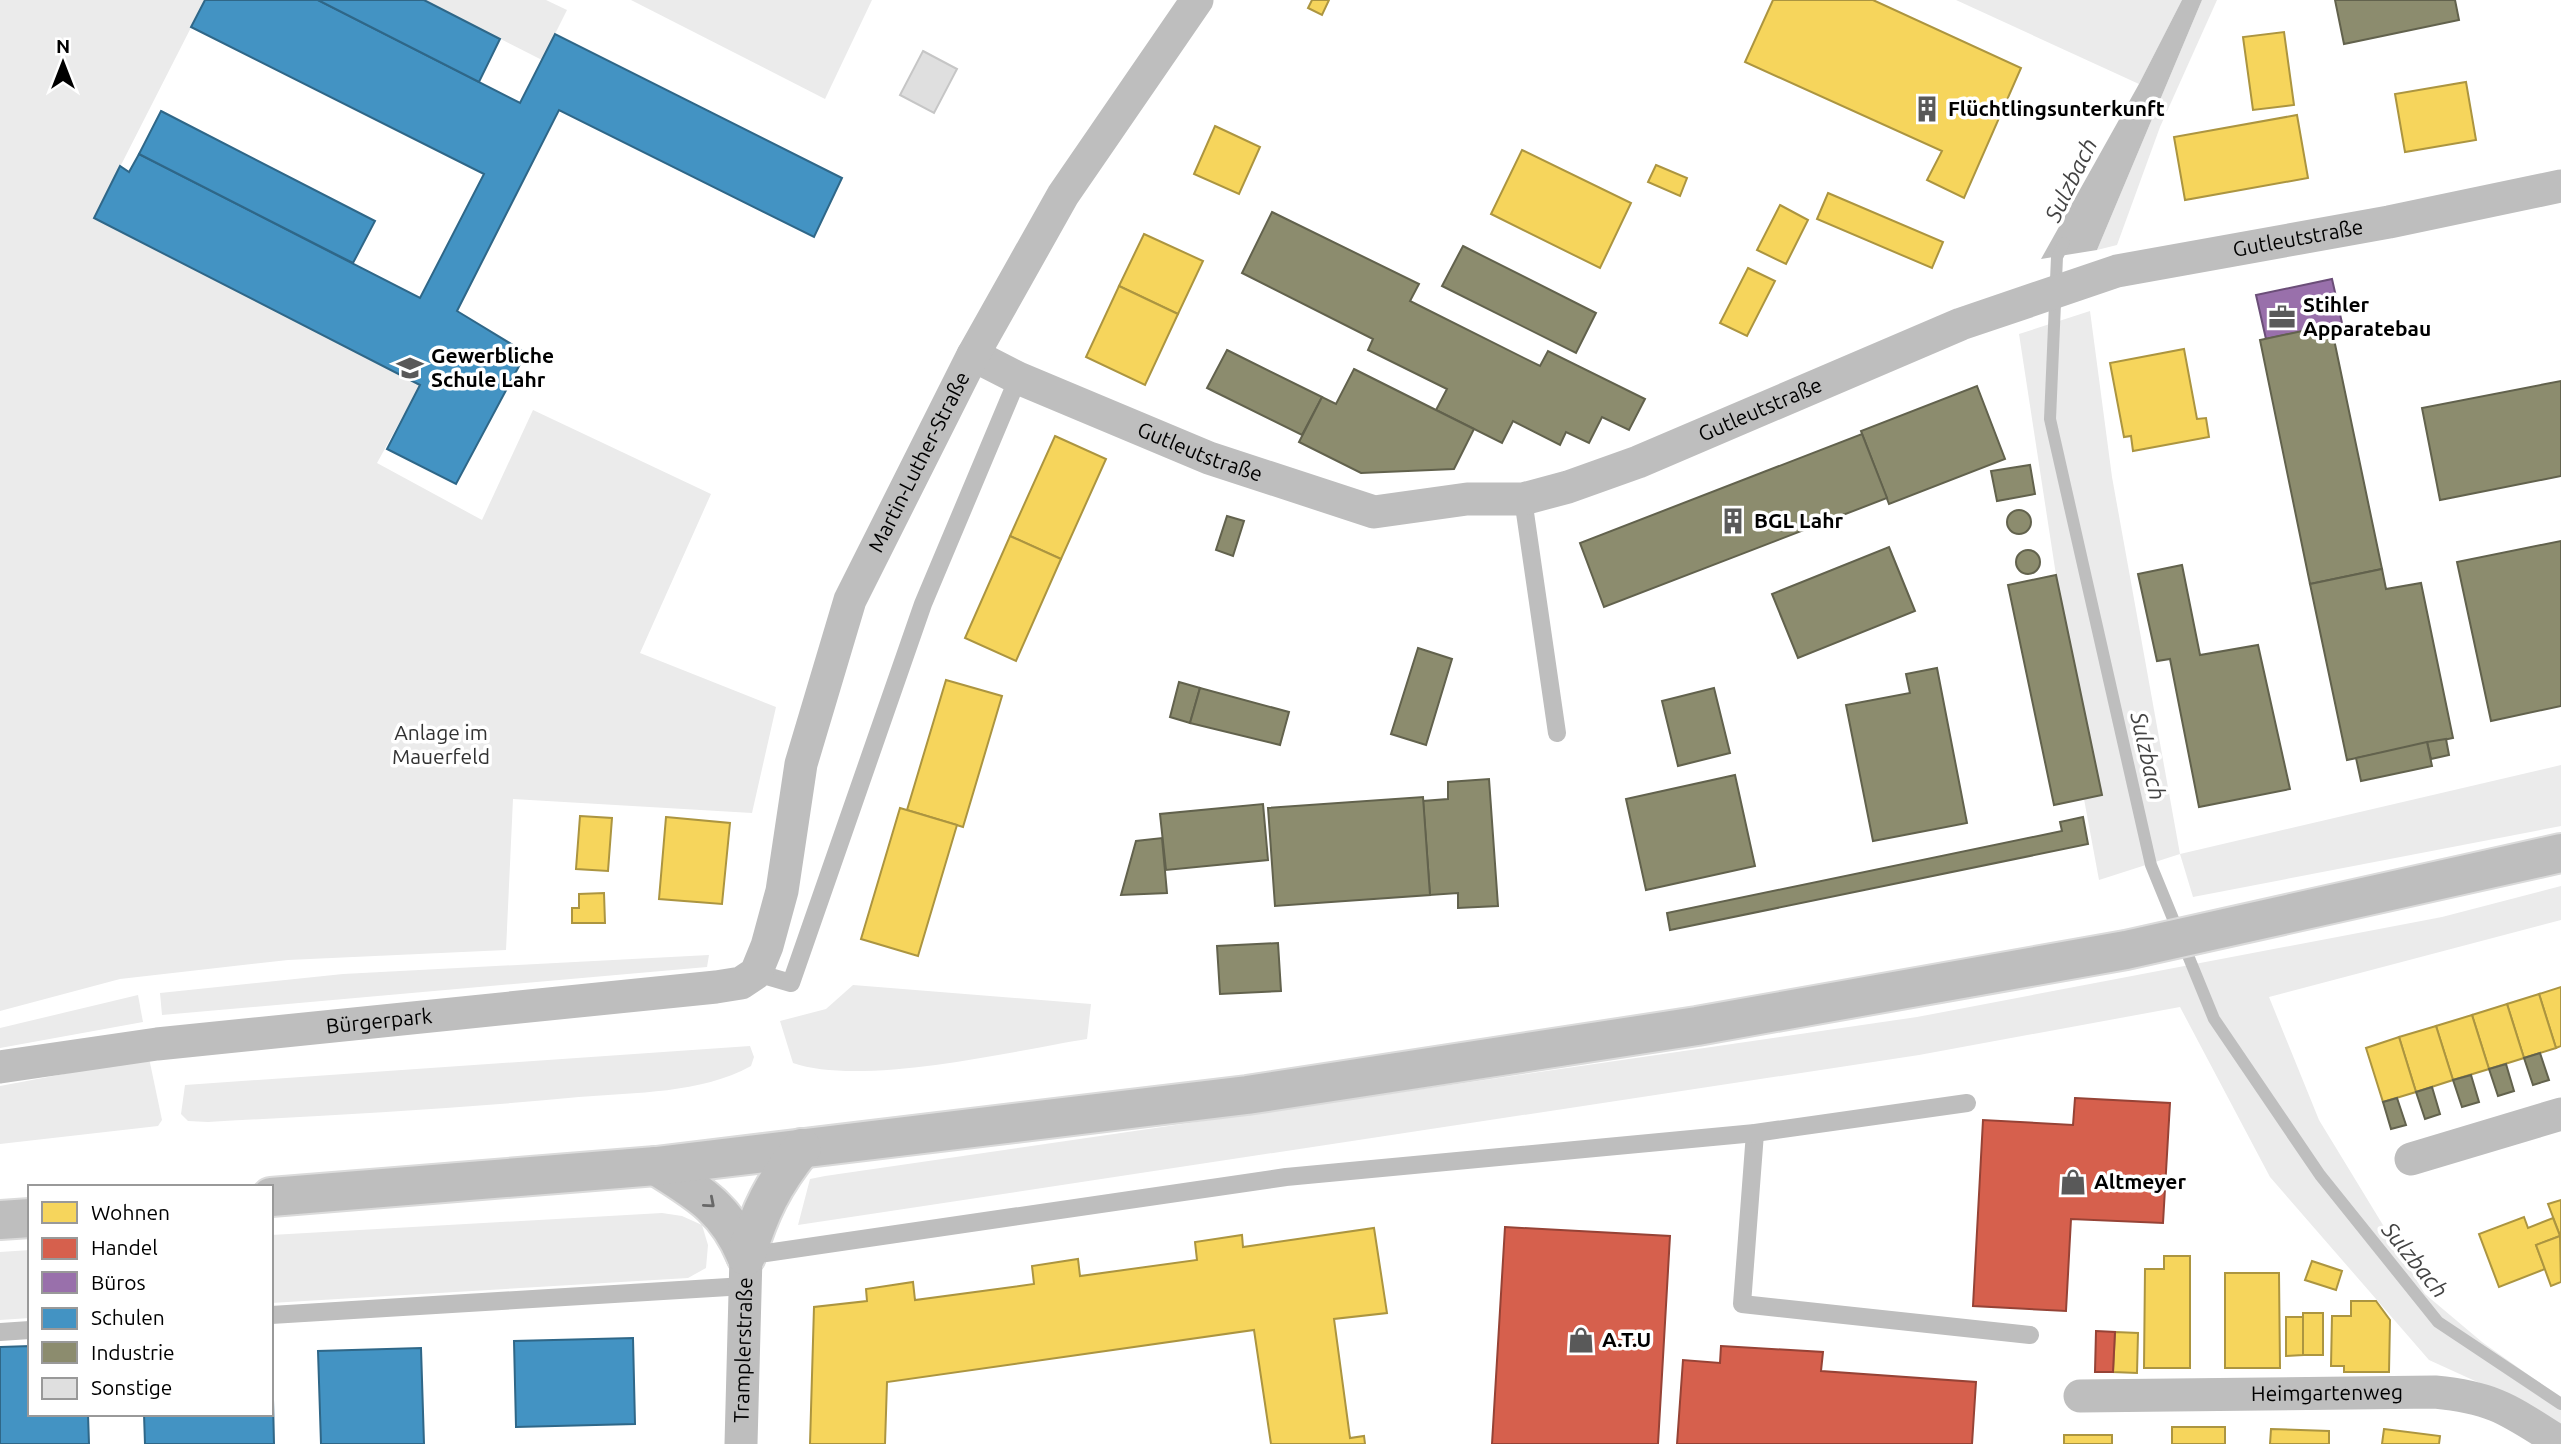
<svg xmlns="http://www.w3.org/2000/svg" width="2561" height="1444" font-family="Ubuntu,sans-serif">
	<rect width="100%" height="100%" fill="#fff"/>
	<!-- green -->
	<g fill="#ebebeb">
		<polygon points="0,0 205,0 94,218 420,385 377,463 482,520 533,410 711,494 640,653 776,707 752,813 513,799 506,950 288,960 120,979 0,1011"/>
		<polygon points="424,0 546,0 567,10 542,60"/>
		<polygon points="631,0 872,0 825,99"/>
		<polygon points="1956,0 2182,0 2139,84"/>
		<polygon points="2202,0 2217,0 2160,127 2117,245 2097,250"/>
		<polygon points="2090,311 2112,477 2180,854 2561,765 2561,826 2193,897 2180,854 2099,880 2084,799 2102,794 2056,575 2019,334"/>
		<polygon points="2561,886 2561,920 2269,997 2319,1120 2425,1294 2482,1342 2561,1398 2561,1430 2508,1396 2429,1360 2270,1177 2180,1007 1919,1055 798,1225 810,1179 825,1176 1917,1017 2442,917"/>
		<polygon points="709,955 707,967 162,1015 160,993 343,974"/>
		<path d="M 853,985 L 1091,1004 L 1087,1039 C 1012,1051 862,1087 793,1063 L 780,1021 L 826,1009 Z"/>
		<polygon points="138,995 143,1022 0,1048 0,1028"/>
		<path d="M 750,1046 L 754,1057 L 751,1066 C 700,1094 636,1092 579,1097 C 456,1109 332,1115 208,1122 L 188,1121 L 181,1114 L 185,1085 Z"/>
		<polygon points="149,1058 162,1120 158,1126 0,1144 0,1086"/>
		<polygon points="662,1213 682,1216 702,1225 708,1245 706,1268 688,1278 271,1303 271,1235"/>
		<polygon points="30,1250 30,1318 0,1320 0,1252"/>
	</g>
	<!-- water -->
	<polygon fill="#bebebe" points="2182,0 2202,0 2097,250 2041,259 2139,84"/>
	<!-- homes -->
	<g fill="#f6d55c" stroke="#ac9540" stroke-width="2">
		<polygon points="1312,0 1329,0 1322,15 1308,8"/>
		<polygon points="1773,0 1873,0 2021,68 1964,198 1927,180 1942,151 1745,62"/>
		<polygon points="2284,32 2294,105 2253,110 2243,37"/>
		<polygon points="2466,82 2476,140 2405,152 2395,94"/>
		<polygon points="2297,115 2308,178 2185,200 2174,137"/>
		<polygon points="1215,126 1260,147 1239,194 1194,174"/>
		<polygon points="1522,150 1631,203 1600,268 1491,214"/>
		<polygon points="1656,165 1687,178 1680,196 1648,182"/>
		<polygon points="1828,193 1943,242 1932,268 1817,219"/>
		<polygon points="1780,205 1808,220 1786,264 1757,250"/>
		<polygon points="1144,234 1203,261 1178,314 1119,286"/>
		<polygon points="1748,268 1775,281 1747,336 1720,323"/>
		<polygon points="1119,286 1178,314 1145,385 1086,357"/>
		<polygon points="2184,349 2197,419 2206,418 2209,437 2133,451 2131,436 2124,437 2110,363"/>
		<polygon points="1055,436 1106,459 1061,559 1010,536"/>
		<polygon points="1010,536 1061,559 1016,661 965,638"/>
		<polygon points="946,680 1002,696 963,827 907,810"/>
		<polygon points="900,808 957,825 918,956 861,939"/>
		<polygon points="580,816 612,818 608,871 576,869"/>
		<polygon points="666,817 730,823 722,904 659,899"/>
		<polygon points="604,893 605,923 572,923 572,908 579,908 579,894"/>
		<polygon points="2561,987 2561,1046 2556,1048 2539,994"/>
		<polygon points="2539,994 2556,1048 2524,1058 2507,1004"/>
		<polygon points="2507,1004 2524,1058 2489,1069 2472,1015"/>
		<polygon points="2472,1015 2489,1069 2453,1080 2436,1026"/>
		<polygon points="2436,1026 2453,1080 2416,1092 2399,1037"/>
		<polygon points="2399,1037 2416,1092 2383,1102 2366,1048"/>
		<polygon points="2561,1200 2561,1238 2548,1204"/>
		<polygon points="2524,1217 2528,1228 2553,1218 2560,1236 2536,1245 2545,1269 2499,1287 2479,1234"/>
		<polygon points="1374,1228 1387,1313 1334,1319 1350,1438 1364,1436 1365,1444 1271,1444 1254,1330 887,1382 885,1444 810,1444 814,1307 867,1301 866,1289 913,1282 915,1300 1034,1284 1032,1266 1078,1259 1080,1276 1197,1260 1195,1242 1242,1235 1243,1247"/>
		<polygon points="2560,1236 2561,1282 2551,1286 2536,1245"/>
		<polygon points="2164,1256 2190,1256 2190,1368 2144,1368 2145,1269 2164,1269"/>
		<polygon points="2312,1261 2342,1271 2336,1290 2305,1280"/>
		<polygon points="2225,1273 2279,1273 2280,1368 2225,1368"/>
		<polygon points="2351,1301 2376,1301 2390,1320 2389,1372 2344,1372 2344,1366 2331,1366 2332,1316 2351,1316"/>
		<rect x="2303" y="1313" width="20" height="42"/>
		<polygon points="2286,1317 2303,1317 2303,1355 2286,1356"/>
		<polygon points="2115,1332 2138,1333 2137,1373 2113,1372"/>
		<rect x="2172" y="1427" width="53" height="17"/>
		<polygon points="2271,1429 2329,1431 2329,1444 2270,1444"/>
		<polygon points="2384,1429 2440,1436 2439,1444 2382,1444"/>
		<rect x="2064" y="1435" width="48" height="9"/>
	</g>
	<!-- shops -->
	<g fill="#d6604d" stroke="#964336" stroke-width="2">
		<polygon points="2075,1098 2170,1103 2163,1223 2071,1219 2066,1311 1973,1306 1983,1120 2073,1125"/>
		<polygon points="1505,1227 1670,1236 1658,1444 1492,1444"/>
		<polygon points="2096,1331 2115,1332 2113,1372 2095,1372"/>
		<polygon points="1721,1346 1823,1352 1821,1371 1976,1382 1972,1444 1677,1444 1683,1360 1720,1363"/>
	</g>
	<!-- offices -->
	<polygon fill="#9970ab" stroke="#6b4e78" stroke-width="2" points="2332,279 2342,323 2266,339 2256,295"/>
	<!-- schools -->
	<g fill="#4393c3" stroke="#2f6788" stroke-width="2">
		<polygon points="205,0 318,0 520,103 555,34 842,178 814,237 559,110 457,311 526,353 456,484 387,449 420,385 94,218 120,166 129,172 139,154 420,298 484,174 191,27"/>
		<polygon points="318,0 424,0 500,39 479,82"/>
		<polygon points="161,111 375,221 353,263 139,154"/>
		<polygon points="633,1338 635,1424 516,1427 514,1341"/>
		<polygon points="30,1346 30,1414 88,1414 89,1444 0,1444 0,1347"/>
		<polygon points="421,1348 424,1444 321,1444 318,1351"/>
		<polygon points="272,1355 274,1444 145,1444 144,1414 271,1414"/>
	</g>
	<!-- industry -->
	<g fill="#8c8c6e" stroke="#62624d" stroke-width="2">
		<polygon points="2335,0 2455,0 2459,20 2344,44"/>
		<polygon points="1272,212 1419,284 1410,301 1540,366 1548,351 1645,399 1629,430 1602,417 1589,443 1566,432 1560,445 1513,421 1502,443 1436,410 1447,389 1368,350 1373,339 1242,273"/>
		<polygon points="1463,246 1596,313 1576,353 1442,286"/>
		<polygon points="2331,325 2382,569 2310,584 2260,340"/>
		<polygon points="1227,350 1322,397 1302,435 1207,388"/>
		<polygon points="1354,369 1474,429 1454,469 1361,473 1299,442 1322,397 1336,404"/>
		<polygon points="2561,381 2561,476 2440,500 2422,408"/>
		<polygon points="1977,386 2005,459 1889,504 1861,431"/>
		<polygon points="1862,434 1887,498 1604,607 1580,543"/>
		<polygon points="2030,465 2035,494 1997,501 1991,471"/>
		<circle cx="2019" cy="522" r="12"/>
		<polygon points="1227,516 1244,521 1233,556 1216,550"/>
		<polygon points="2561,541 2561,706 2491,721 2457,562"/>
		<polygon points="1889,547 1915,611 1798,658 1772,594"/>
		<circle cx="2028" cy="562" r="12"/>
		<polygon points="2182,565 2200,655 2258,645 2290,789 2199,807 2170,659 2157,661 2138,574"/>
		<polygon points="2382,569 2386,589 2421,583 2453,738 2347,760 2310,584"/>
		<polygon points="2056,575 2102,795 2054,805 2008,585"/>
		<polygon points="1418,648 1452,659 1426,745 1391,734"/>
		<polygon points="1937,668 1967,823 1873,841 1846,705 1910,693 1906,674"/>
		<polygon points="1179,682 1200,688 1190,723 1170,717"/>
		<polygon points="1200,688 1289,712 1280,745 1190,723"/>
		<polygon points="1714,688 1730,753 1678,766 1662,701"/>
		<polygon points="2446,739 2449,755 2431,759 2427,742"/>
		<polygon points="2427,742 2432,766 2361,781 2356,758"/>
		<polygon points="1735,775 1755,866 1646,890 1626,799"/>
		<polygon points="1489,779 1498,906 1458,908 1458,893 1430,895 1423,801 1448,799 1448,782"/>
		<polygon points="1423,797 1430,895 1275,906 1268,808"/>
		<polygon points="1263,804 1268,860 1166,870 1160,814"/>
		<polygon points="2083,817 2088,844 1670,930 1667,913 2062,831 2060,822"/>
		<polygon points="1162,838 1167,893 1121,895 1136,841"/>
		<polygon points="1278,943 1281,991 1220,994 1217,946"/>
		<polygon points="2540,1053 2549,1080 2533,1085 2524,1058"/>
		<polygon points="2506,1064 2514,1091 2498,1096 2489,1069"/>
		<polygon points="2471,1075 2479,1102 2462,1107 2453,1080"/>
		<polygon points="2432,1087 2440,1114 2425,1119 2416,1092"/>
		<polygon points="2397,1098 2406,1125 2391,1129 2383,1102"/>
	</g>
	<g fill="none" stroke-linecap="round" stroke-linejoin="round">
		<!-- stream -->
		<polyline stroke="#bebebe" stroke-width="12" points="2064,243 2057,257 2050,419 2151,865 2214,1019 2320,1175 2438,1322 2561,1404"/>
	</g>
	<!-- building -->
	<polygon fill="#dfdfdf" stroke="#c6c6c6" stroke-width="2" points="923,51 957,69 934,113 900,95"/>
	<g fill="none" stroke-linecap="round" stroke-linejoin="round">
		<!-- primary casing -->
		<g stroke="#dbdbdb" stroke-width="42">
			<g id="primary">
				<path d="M 656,1166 C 699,1193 726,1208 746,1256"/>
				<polyline points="271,1197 656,1166 1247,1095 1697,1026 2126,950 2561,853"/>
				<polyline points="0,1220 30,1218"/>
				<path d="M 746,1256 C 760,1211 773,1184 802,1148"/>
			</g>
		</g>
		<!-- lane -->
		<g stroke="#bebebe" stroke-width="18">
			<polyline points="1523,499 1557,733"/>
			<polyline points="756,973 791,983 923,604 1018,378"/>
			<polyline points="1755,1133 1742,1304 2030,1335"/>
			<polyline points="746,1256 1286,1177 1755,1133 1967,1103"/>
			<polyline points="271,1315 745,1286"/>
			<polyline points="0,1332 30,1330"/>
		</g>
		<!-- street -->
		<g stroke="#bebebe" stroke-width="33">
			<path id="s1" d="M 973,355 L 1018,378 L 1209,458 L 1374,512 L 1467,499 L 1523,499 L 1568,487 L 1638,462 L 1961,324 L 2117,271 L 2389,222 L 2561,186"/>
			<path id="s2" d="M 0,1067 L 157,1044 L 716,987 L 741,983 L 756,973 L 767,946 L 782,891 L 801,764 L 850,600 L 973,355 L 1063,195 L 1197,0"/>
			<polyline points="2411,1159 2561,1114"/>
			<path id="s3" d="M 2080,1396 L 2435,1392 C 2496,1398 2510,1411 2561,1443"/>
			<path id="s4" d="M 741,1444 L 746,1256"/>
		</g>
		<!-- primary -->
		<use href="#primary" stroke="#bebebe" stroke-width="38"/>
	</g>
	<!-- one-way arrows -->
	<defs><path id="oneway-chevron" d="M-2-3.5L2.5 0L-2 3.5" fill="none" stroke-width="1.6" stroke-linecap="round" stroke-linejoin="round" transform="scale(1.75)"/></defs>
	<use stroke="#686868" href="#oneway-chevron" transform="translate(710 1203) rotate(41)"/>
	<!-- icons -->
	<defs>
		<g id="building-bare" transform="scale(2.1)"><path d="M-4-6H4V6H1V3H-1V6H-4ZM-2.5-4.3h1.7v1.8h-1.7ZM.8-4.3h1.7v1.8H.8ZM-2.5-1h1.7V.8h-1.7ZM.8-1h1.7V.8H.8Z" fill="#595959" stroke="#fff" stroke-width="2.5" paint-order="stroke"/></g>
		<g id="office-bare" transform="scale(2.1)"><path d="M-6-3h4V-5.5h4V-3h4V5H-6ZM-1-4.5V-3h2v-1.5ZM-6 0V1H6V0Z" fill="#595959" stroke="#fff" stroke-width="2.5" paint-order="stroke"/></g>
		<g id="school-bare" transform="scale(2.1)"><path d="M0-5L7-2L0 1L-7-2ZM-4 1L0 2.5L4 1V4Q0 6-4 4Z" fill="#595959" stroke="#fff" stroke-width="2.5" paint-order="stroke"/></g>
		<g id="shop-bare" transform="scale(2.1)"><path d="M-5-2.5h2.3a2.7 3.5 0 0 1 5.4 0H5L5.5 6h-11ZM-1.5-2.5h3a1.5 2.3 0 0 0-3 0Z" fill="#595959" stroke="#fff" stroke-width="2.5" paint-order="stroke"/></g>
	</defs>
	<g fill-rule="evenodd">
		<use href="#building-bare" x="1927" y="109"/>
		<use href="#office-bare" x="2282" y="317"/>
		<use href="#school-bare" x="410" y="368"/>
		<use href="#building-bare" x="1733" y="521"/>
		<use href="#shop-bare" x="2073" y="1182"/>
		<use href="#shop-bare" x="1581" y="1340"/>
	</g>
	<g text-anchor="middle" stroke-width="7" stroke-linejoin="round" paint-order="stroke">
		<!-- poi labels -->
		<g font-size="21" font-weight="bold" fill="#000" stroke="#fff" text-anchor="start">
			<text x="1948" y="116">Flüchtlingsunterkunft</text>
			<text x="2303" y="312">Stihler<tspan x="2303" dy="24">Apparatebau</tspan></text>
			<text x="431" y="363">Gewerbliche<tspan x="431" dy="24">Schule Lahr</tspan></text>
			<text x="1754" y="528">BGL Lahr</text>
			<text x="2094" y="1189">Altmeyer</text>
			<text x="1602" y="1347">A.T.U</text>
		</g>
		<!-- street labels -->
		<g font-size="21" fill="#000" stroke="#fff">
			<text dy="7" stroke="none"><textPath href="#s1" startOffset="1402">Gutleutstraße</textPath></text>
			<text dy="7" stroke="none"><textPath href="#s1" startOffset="835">Gutleutstraße</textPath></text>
			<text dy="7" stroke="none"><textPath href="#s1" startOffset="247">Gutleutstraße</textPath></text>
			<text dy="7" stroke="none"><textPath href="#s2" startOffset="1304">Martin-Luther-Straße</textPath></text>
			<text dy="7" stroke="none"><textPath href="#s2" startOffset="382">Bürgerpark</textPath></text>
			<text dy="7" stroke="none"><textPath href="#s4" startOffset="94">Tramplerstraße</textPath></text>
			<text dy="7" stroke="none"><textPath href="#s3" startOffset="247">Heimgartenweg</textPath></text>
		</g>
		<!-- park labels -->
		<g font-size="21" fill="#323232" stroke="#fff">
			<text x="441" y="740">Anlage im<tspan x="441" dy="24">Mauerfeld</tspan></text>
		</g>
		<!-- water labels -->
		<g font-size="23" font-style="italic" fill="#434343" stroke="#fff">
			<text transform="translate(2071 180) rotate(-64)" y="8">Sulzbach</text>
			<text transform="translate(2148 756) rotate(77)" y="8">Sulzbach</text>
			<text transform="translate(2415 1260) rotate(51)" y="8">Sulzbach</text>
		</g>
	</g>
	<!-- legend -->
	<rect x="28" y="1185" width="245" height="231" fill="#ffffff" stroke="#999999" stroke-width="2"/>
	<rect x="42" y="1202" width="35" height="21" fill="#f6d55c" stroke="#999999" stroke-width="2"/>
	<text x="91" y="1220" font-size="21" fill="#000000">Wohnen</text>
	<rect x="42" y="1238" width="35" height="21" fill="#d6604d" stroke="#999999" stroke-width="2"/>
	<text x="91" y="1255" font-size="21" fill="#000000">Handel</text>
	<rect x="42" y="1272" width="35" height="21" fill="#9970ab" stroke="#999999" stroke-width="2"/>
	<text x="91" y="1290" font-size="21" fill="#000000">Büros</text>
	<rect x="42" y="1308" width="35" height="21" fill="#4393c3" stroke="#999999" stroke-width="2"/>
	<text x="91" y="1325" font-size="21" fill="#000000">Schulen</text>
	<rect x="42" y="1342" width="35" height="21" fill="#8c8c6e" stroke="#999999" stroke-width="2"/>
	<text x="91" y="1360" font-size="21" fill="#000000">Industrie</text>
	<rect x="42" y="1378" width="35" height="21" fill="#dfdfdf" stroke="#999999" stroke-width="2"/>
	<text x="91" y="1395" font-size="21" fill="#000000">Sonstige</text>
	<!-- north arrow -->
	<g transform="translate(63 63)" stroke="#ffffff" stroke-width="5" paint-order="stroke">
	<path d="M0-5L12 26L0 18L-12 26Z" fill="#000000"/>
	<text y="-10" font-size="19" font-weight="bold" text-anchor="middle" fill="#000000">N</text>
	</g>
</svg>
